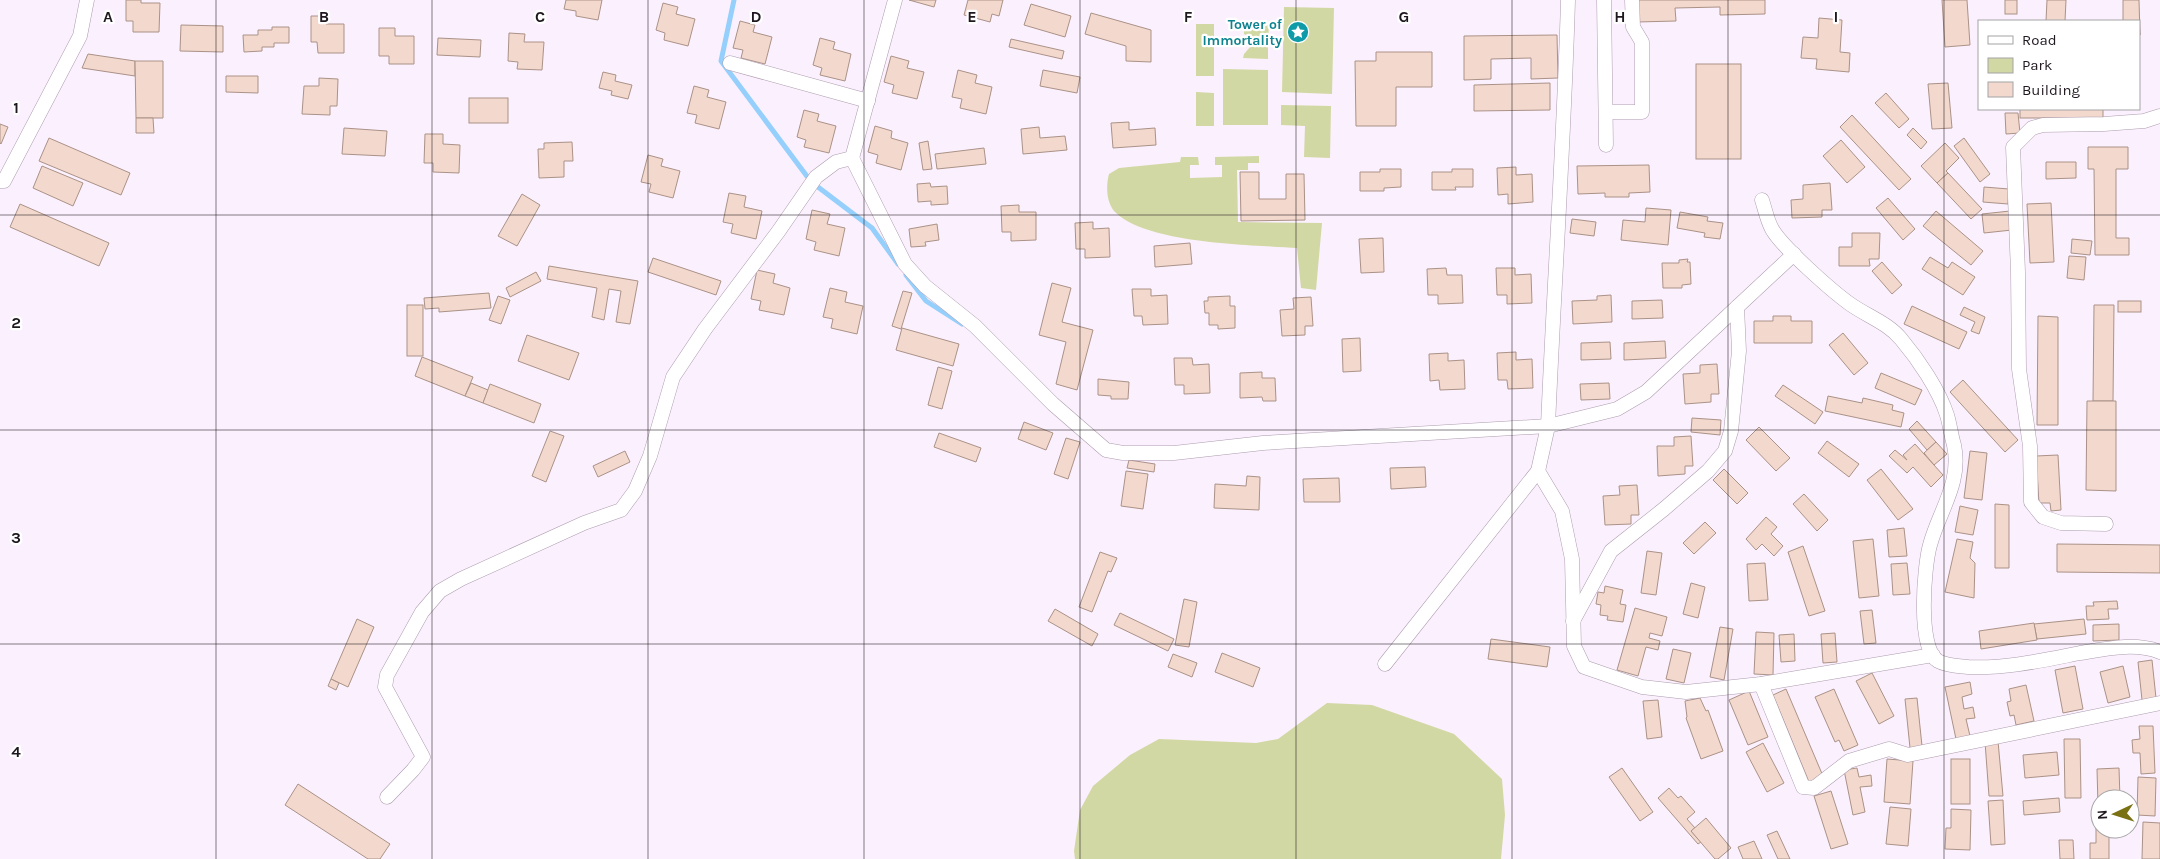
<svg xmlns="http://www.w3.org/2000/svg" width="2160" height="859" font-family="Karla,sans-serif">
	<rect width="100%" height="100%" fill="#fbf0fd"/>
	<!-- green -->
	<g fill="#d2d8a4">
		<polygon points="1284,7 1334,8 1332,94 1282,92"/>
		<rect x="1196" y="24" width="18" height="52"/>
		<polygon points="1244,24 1269,25 1268,41 1251,41 1248,36 1244,34"/>
		<polygon points="1251,46 1268,46 1268,59 1243,58 1244,54"/>
		<polygon points="1223,69 1268,70 1268,125 1223,125"/>
		<polygon points="1196,92 1214,93 1214,126 1196,126"/>
		<polygon points="1281,105 1331,106 1330,158 1304,157 1305,126 1281,125"/>
		<path d="M 1259,156 L 1259,163 L 1248,163 L 1248,170 L 1237,170 L 1238,222 L 1322,223 L 1316,290 L 1301,288 L 1297,248 C 1252,245 1145,244 1114,211 C 1106,201 1106,185 1109,174 L 1119,168 L 1180,162 L 1181,157 L 1198,157 L 1199,165 L 1190,165 L 1190,178 L 1222,177 L 1222,165 L 1215,165 L 1215,157 Z"/>
		<polygon points="1327,703 1372,705 1454,734 1502,779 1505,815 1501,859 1075,859 1074,851 1080,810 1093,786 1130,755 1159,739 1256,743 1278,739"/>
	</g>
	<g fill="none" stroke-linecap="round" stroke-linejoin="round">
		<!-- stream -->
		<g stroke="#95cffc" stroke-width="5">
			<polyline points="734,0 721,61 809,179"/>
			<polyline points="818,187 872,228 898,264"/>
			<polyline points="906,275 926,301 962,324"/>
		</g>
	</g>
	<!-- building -->
	<g fill="#f2d8cd" stroke="#ab9288">
		<polygon points="126,0 141,0 141,3 160,3 159,32 133,32 133,21 126,21"/>
		<polygon points="566,0 602,0 598,20 576,16 576,11 564,9"/>
		<polygon points="909,0 936,0 934,7"/>
		<polygon points="968,0 1003,0 999,16 992,14 990,22 964,15"/>
		<polygon points="1637,0 1765,0 1765,14 1720,15 1720,7 1675,8 1676,21 1637,22"/>
		<polygon points="1942,0 1967,0 1970,45 1945,47"/>
		<rect x="2005" y="0" width="12" height="14"/>
		<polygon points="2047,0 2066,0 2065,21 2046,21"/>
		<polygon points="2123,0 2139,0 2140,35 2139,21 2123,21"/>
		<polygon points="663,3 678,7 676,14 695,19 688,46 664,40 665,33 656,30"/>
		<polygon points="1031,4 1071,16 1065,37 1024,25"/>
		<polygon points="1091,13 1151,30 1151,62 1126,61 1126,46 1085,34"/>
		<polygon points="311,16 326,16 326,24 344,24 344,53 318,53 317,42 311,42"/>
		<polygon points="1819,18 1842,20 1840,52 1850,53 1849,72 1816,69 1817,59 1801,58 1803,37 1818,38"/>
		<polygon points="740,21 755,25 753,32 772,37 765,64 741,58 743,50 733,48"/>
		<polygon points="181,25 223,26 223,52 180,51"/>
		<polygon points="272,27 289,27 289,43 274,43 274,47 262,47 262,51 244,52 243,35 258,35 258,30 272,30"/>
		<polygon points="379,28 395,28 395,36 414,36 414,64 389,64 389,56 379,56"/>
		<polygon points="509,33 525,34 524,42 544,42 542,70 517,69 518,62 508,61"/>
		<polygon points="1557,35 1558,78 1531,79 1531,58 1491,59 1491,79 1464,80 1464,36"/>
		<polygon points="438,38 481,40 480,57 437,55"/>
		<polygon points="820,38 835,42 833,49 851,54 845,81 820,75 822,68 813,65"/>
		<polygon points="1011,39 1064,51 1062,59 1009,47"/>
		<polygon points="1376,52 1432,52 1432,87 1396,87 1396,126 1356,126 1355,61 1376,61"/>
		<polygon points="88,54 135,61 135,76 82,68"/>
		<polygon points="891,56 909,61 907,68 924,72 917,99 892,93 894,85 884,82"/>
		<polygon points="135,61 163,61 163,118 136,118"/>
		<rect x="1696" y="64" width="45" height="95"/>
		<polygon points="958,70 977,75 975,83 992,87 986,114 960,108 962,99 952,97"/>
		<polygon points="1043,70 1080,77 1077,93 1040,86"/>
		<polygon points="603,72 616,75 615,81 632,85 628,99 611,95 612,91 599,88"/>
		<polygon points="226,76 258,76 258,93 226,92"/>
		<polygon points="319,78 338,79 337,106 330,106 330,115 302,114 304,86 319,86"/>
		<polygon points="1550,83 1550,110 1474,111 1474,85"/>
		<polygon points="1948,83 1952,128 1932,129 1928,84"/>
		<polygon points="694,86 709,90 707,97 726,102 719,129 695,123 697,115 687,113"/>
		<polygon points="1886,93 1909,119 1899,128 1875,103"/>
		<rect x="469" y="98" width="39" height="25"/>
		<rect x="2020" y="109" width="83" height="9"/>
		<polygon points="804,110 819,114 817,121 836,126 829,153 804,147 806,140 797,137"/>
		<polygon points="2005,113 2018,113 2020,133 2006,134"/>
		<polygon points="1852,115 1911,179 1899,190 1840,127"/>
		<polygon points="136,118 153,118 154,133 136,133"/>
		<polygon points="1129,122 1129,130 1155,128 1156,145 1113,148 1111,123"/>
		<polygon points="0,124 8,127 1,144 0,143"/>
		<polygon points="875,126 892,131 891,138 908,143 901,170 876,163 878,155 868,152"/>
		<polygon points="1039,127 1040,138 1065,136 1067,150 1023,154 1021,129"/>
		<polygon points="344,128 387,131 385,156 342,154"/>
		<polygon points="1913,128 1927,142 1921,149 1907,135"/>
		<polygon points="425,134 443,134 443,144 460,145 459,173 433,172 433,163 424,163"/>
		<polygon points="49,138 130,173 121,195 39,161"/>
		<polygon points="1964,138 1990,174 1980,182 1954,146"/>
		<polygon points="1841,140 1865,167 1847,183 1823,156"/>
		<polygon points="928,141 932,169 923,170 919,143"/>
		<polygon points="572,142 573,161 564,161 564,177 539,178 538,149 544,149 544,143"/>
		<polygon points="1945,143 1959,158 1946,171 1948,173 1937,183 1921,166"/>
		<polygon points="2088,147 2128,147 2128,169 2116,169 2116,238 2129,238 2129,255 2095,255 2094,169 2088,169"/>
		<polygon points="984,148 986,164 937,169 935,154"/>
		<polygon points="648,155 663,159 661,166 680,171 673,198 649,192 651,184 641,182"/>
		<polygon points="2046,162 2076,162 2076,178 2046,179"/>
		<polygon points="1649,165 1650,192 1629,193 1629,197 1605,197 1605,193 1578,194 1577,166"/>
		<polygon points="42,166 83,183 73,206 33,188"/>
		<polygon points="1516,167 1516,175 1532,174 1533,202 1508,204 1508,194 1498,195 1497,168"/>
		<polygon points="1380,169 1401,169 1401,187 1384,188 1384,191 1360,191 1360,172 1380,172"/>
		<polygon points="1452,169 1473,169 1473,187 1455,187 1456,190 1432,190 1432,172 1452,172"/>
		<polygon points="1240,172 1259,172 1259,199 1286,199 1286,174 1304,174 1305,220 1241,221"/>
		<polygon points="1948,173 1982,209 1971,219 1937,183"/>
		<polygon points="930,183 931,187 947,186 948,204 931,205 931,201 918,202 917,184"/>
		<polygon points="1830,183 1832,210 1822,210 1822,217 1792,218 1791,200 1803,199 1803,185"/>
		<polygon points="1984,187 2009,189 2008,204 1983,202"/>
		<polygon points="729,193 746,196 744,207 762,211 756,239 731,233 733,224 723,222"/>
		<polygon points="522,194 540,205 517,246 498,236"/>
		<polygon points="1888,198 1915,229 1903,240 1876,208"/>
		<polygon points="2051,203 2054,262 2030,263 2027,204"/>
		<polygon points="20,204 109,243 99,266 10,227"/>
		<polygon points="1019,205 1019,212 1036,212 1036,240 1011,241 1011,232 1002,232 1001,206"/>
		<polygon points="1646,208 1671,210 1668,245 1621,240 1623,220 1645,222"/>
		<polygon points="812,210 830,214 827,224 845,228 839,256 814,250 816,242 806,239"/>
		<polygon points="1936,211 1983,251 1971,265 1923,226"/>
		<polygon points="2010,211 2012,230 1984,233 1982,214"/>
		<polygon points="1680,212 1708,217 1707,221 1723,223 1720,239 1704,237 1705,233 1677,228"/>
		<polygon points="1572,219 1596,222 1594,236 1570,233"/>
		<polygon points="1093,222 1093,229 1109,228 1110,257 1085,258 1085,249 1076,249 1075,223"/>
		<polygon points="937,224 939,240 925,242 926,246 911,247 909,229"/>
		<polygon points="1852,233 1880,233 1879,259 1869,259 1870,266 1839,266 1839,247 1852,247"/>
		<polygon points="1383,238 1384,272 1361,273 1359,239"/>
		<polygon points="2072,239 2092,241 2090,255 2071,253"/>
		<polygon points="1190,243 1192,264 1155,267 1154,246"/>
		<polygon points="2069,256 2086,257 2084,280 2067,278"/>
		<polygon points="1930,257 1948,268 1952,262 1975,277 1963,295 1922,269"/>
		<polygon points="653,258 721,281 716,295 648,272"/>
		<polygon points="1688,259 1687,262 1690,262 1691,284 1682,285 1682,288 1663,288 1662,263 1679,263 1679,260"/>
		<polygon points="1882,262 1902,285 1892,294 1872,271"/>
		<polygon points="549,266 638,281 630,324 616,322 621,291 609,289 604,320 592,317 597,288 547,279"/>
		<polygon points="1446,268 1447,275 1462,275 1463,303 1438,304 1438,295 1428,295 1427,269"/>
		<polygon points="1496,268 1515,268 1515,275 1531,274 1532,303 1507,304 1507,295 1497,295"/>
		<polygon points="757,270 775,274 773,283 790,288 784,315 759,310 761,301 751,299"/>
		<polygon points="536,272 541,281 510,297 506,288"/>
		<polygon points="1052,283 1071,288 1062,322 1093,330 1077,390 1056,384 1066,342 1039,335"/>
		<polygon points="830,288 847,292 845,302 863,306 857,334 831,328 833,319 823,317"/>
		<polygon points="1132,289 1151,289 1151,296 1167,295 1168,324 1143,325 1142,316 1134,316"/>
		<polygon points="903,291 912,293 901,329 892,326"/>
		<polygon points="489,293 491,308 439,312 439,308 425,309 424,298"/>
		<polygon points="1611,295 1612,322 1573,324 1572,301 1597,300 1597,296"/>
		<polygon points="498,296 510,300 501,324 489,320"/>
		<polygon points="1230,296 1230,306 1235,306 1235,328 1218,329 1218,325 1209,325 1209,313 1205,313 1204,301 1208,301 1208,297"/>
		<polygon points="1311,297 1313,326 1305,326 1305,335 1282,336 1280,310 1294,309 1293,298"/>
		<polygon points="1662,300 1663,318 1632,319 1632,301"/>
		<rect x="2118" y="301" width="23" height="11"/>
		<rect x="407" y="305" width="16" height="51"/>
		<polygon points="2094,305 2114,305 2113,401 2093,401"/>
		<polygon points="1912,306 1967,332 1959,349 1904,324"/>
		<polygon points="1964,307 1985,317 1979,334 1971,331 1975,322 1960,315"/>
		<polygon points="1773,316 1791,316 1791,321 1812,321 1812,343 1754,343 1754,321 1773,321"/>
		<polygon points="2038,316 2058,317 2058,425 2037,425"/>
		<polygon points="902,328 959,344 953,366 896,350"/>
		<polygon points="1843,333 1868,363 1854,375 1829,345"/>
		<polygon points="527,335 579,353 569,380 518,361"/>
		<polygon points="1360,338 1361,371 1343,372 1342,339"/>
		<polygon points="1665,341 1666,358 1624,360 1624,343"/>
		<polygon points="1610,342 1611,359 1581,360 1581,343"/>
		<polygon points="1516,352 1516,360 1532,359 1533,388 1508,389 1507,380 1498,380 1497,353"/>
		<polygon points="1448,353 1448,361 1464,360 1465,389 1440,390 1439,380 1430,381 1429,354"/>
		<polygon points="422,357 473,377 465,396 415,376"/>
		<polygon points="1174,358 1192,358 1193,365 1209,364 1210,393 1184,394 1184,385 1175,385"/>
		<polygon points="1717,364 1719,394 1711,394 1711,402 1685,404 1683,374 1700,373 1700,365"/>
		<polygon points="938,367 952,371 942,409 928,405"/>
		<polygon points="1262,372 1262,378 1275,378 1276,401 1263,401 1262,397 1240,398 1240,373"/>
		<polygon points="1881,373 1922,390 1915,405 1875,388"/>
		<polygon points="1098,379 1129,382 1128,399 1111,399 1111,396 1098,395"/>
		<polygon points="1963,380 2018,440 2005,452 1950,392"/>
		<polygon points="471,383 488,390 483,403 465,396"/>
		<polygon points="1609,383 1610,399 1581,400 1580,384"/>
		<polygon points="490,384 541,404 534,423 483,403"/>
		<polygon points="1783,385 1823,412 1815,424 1775,396"/>
		<polygon points="1828,396 1862,403 1863,398 1893,405 1892,410 1904,413 1901,427 1825,411"/>
		<polygon points="2087,401 2116,401 2116,491 2086,490"/>
		<polygon points="1692,418 1721,420 1720,435 1691,432"/>
		<polygon points="1917,421 1936,442 1927,450 1909,429"/>
		<polygon points="1024,422 1053,433 1046,450 1018,439"/>
		<polygon points="1759,427 1790,458 1776,471 1746,440"/>
		<polygon points="550,431 564,436 546,482 532,476"/>
		<polygon points="939,433 981,448 976,462 934,447"/>
		<polygon points="1691,436 1693,466 1685,466 1685,474 1658,476 1657,446 1674,446 1674,437"/>
		<polygon points="1066,438 1080,442 1068,479 1054,474"/>
		<polygon points="1827,441 1859,464 1849,477 1818,453"/>
		<polygon points="1936,442 1947,454 1934,465 1924,453"/>
		<polygon points="1915,444 1943,475 1931,487 1913,467 1907,473 1889,456 1895,450 1907,460 1903,455"/>
		<polygon points="625,451 630,462 598,477 593,466"/>
		<polygon points="1970,451 1987,453 1982,500 1964,498"/>
		<polygon points="2058,455 2061,510 2051,511 2050,503 2039,503 2036,456"/>
		<polygon points="1129,460 1155,464 1154,472 1127,468"/>
		<polygon points="1425,467 1426,487 1391,489 1390,468"/>
		<polygon points="1724,469 1748,493 1737,504 1713,480"/>
		<polygon points="1881,469 1913,509 1898,520 1867,480"/>
		<polygon points="1126,471 1148,474 1143,509 1121,506"/>
		<polygon points="1247,476 1260,477 1259,510 1214,508 1215,484 1246,486"/>
		<polygon points="1339,478 1340,502 1304,502 1303,479"/>
		<polygon points="1637,485 1639,515 1631,515 1631,524 1605,525 1603,496 1620,495 1619,486"/>
		<polygon points="1804,494 1828,520 1817,531 1793,504"/>
		<polygon points="1995,504 2009,505 2009,568 1995,568"/>
		<polygon points="1960,506 1978,510 1973,535 1955,532"/>
		<polygon points="1766,517 1777,527 1771,534 1783,546 1774,556 1762,544 1756,550 1746,539"/>
		<polygon points="1705,522 1716,533 1694,554 1683,543"/>
		<polygon points="1904,528 1907,556 1889,557 1887,530"/>
		<polygon points="1873,539 1879,596 1859,598 1853,541"/>
		<polygon points="1957,539 1973,542 1970,558 1975,563 1974,598 1945,592"/>
		<polygon points="2057,544 2160,545 2160,573 2057,572"/>
		<polygon points="1803,546 1825,611 1809,616 1788,552"/>
		<polygon points="1647,551 1662,553 1656,595 1641,593"/>
		<polygon points="1100,552 1117,558 1111,572 1108,571 1092,612 1079,607"/>
		<polygon points="1765,563 1768,600 1749,601 1747,564"/>
		<polygon points="1907,563 1910,594 1893,595 1891,564"/>
		<polygon points="1691,583 1705,587 1698,618 1683,614"/>
		<polygon points="1605,586 1623,590 1620,604 1626,605 1623,622 1607,620 1608,616 1600,615 1601,605 1596,604 1598,592 1604,593"/>
		<polygon points="1184,599 1197,602 1189,647 1175,645"/>
		<polygon points="2117,601 2118,609 2108,609 2109,619 2087,620 2086,606 2094,606 2093,602"/>
		<polygon points="1635,608 1667,617 1662,636 1650,633 1649,638 1660,641 1658,650 1646,647 1638,676 1617,670"/>
		<polygon points="1055,609 1098,634 1092,646 1048,621"/>
		<polygon points="1872,610 1876,643 1864,644 1860,611"/>
		<polygon points="1120,613 1174,639 1168,651 1114,625"/>
		<polygon points="357,619 374,627 348,687 331,679"/>
		<polygon points="2084,619 2086,634 2037,639 2034,624"/>
		<polygon points="2034,623 2037,640 1981,649 1979,631"/>
		<polygon points="2119,624 2119,640 2093,641 2093,625"/>
		<polygon points="1720,627 1733,629 1724,680 1710,677"/>
		<polygon points="1756,632 1774,633 1773,675 1754,674"/>
		<polygon points="1835,633 1837,662 1823,663 1821,634"/>
		<polygon points="1794,634 1795,661 1781,662 1779,635"/>
		<polygon points="1491,639 1550,647 1547,667 1488,659"/>
		<polygon points="1673,649 1691,653 1684,683 1666,679"/>
		<polygon points="1222,653 1260,668 1253,687 1215,672"/>
		<polygon points="1173,654 1197,663 1192,677 1168,667"/>
		<polygon points="2152,660 2156,698 2142,700 2138,662"/>
		<polygon points="2075,666 2083,709 2063,713 2055,670"/>
		<polygon points="2123,666 2130,697 2108,703 2100,672"/>
		<polygon points="1872,673 1894,716 1879,724 1856,681"/>
		<polygon points="331,679 339,683 336,690 328,686"/>
		<polygon points="1970,682 1972,694 1962,697 1964,709 1973,707 1975,718 1966,719 1970,736 1956,739 1945,687"/>
		<polygon points="2026,685 2034,721 2016,725 2014,715 2010,716 2007,702 2011,701 2009,689"/>
		<polygon points="1786,689 1823,776 1809,782 1773,695"/>
		<polygon points="1834,689 1858,745 1844,751 1839,740 1835,742 1815,697"/>
		<polygon points="1749,691 1768,737 1748,745 1729,700"/>
		<polygon points="1700,698 1706,711 1708,710 1723,751 1701,759 1686,718 1687,717 1685,701"/>
		<polygon points="1917,698 1922,746 1910,748 1905,699"/>
		<polygon points="1658,700 1662,737 1647,739 1643,701"/>
		<polygon points="2139,726 2153,726 2155,773 2141,774 2140,753 2133,753 2132,740 2140,739"/>
		<polygon points="2064,739 2080,739 2081,798 2065,798"/>
		<polygon points="1998,741 2003,796 1989,796 1985,742"/>
		<polygon points="1763,743 1784,783 1767,792 1746,752"/>
		<polygon points="2057,752 2059,775 2025,778 2023,755"/>
		<polygon points="1887,759 1913,761 1910,804 1884,802"/>
		<rect x="1951" y="759" width="19" height="45"/>
		<polygon points="1622,768 1653,812 1640,821 1609,777"/>
		<polygon points="1857,768 1859,777 1871,775 1872,786 1860,787 1865,812 1853,815 1844,770"/>
		<polygon points="2119,768 2120,799 2100,799 2100,806 2098,806 2097,769"/>
		<polygon points="2138,777 2156,778 2155,816 2137,815"/>
		<polygon points="298,784 390,844 380,859 368,859 285,805"/>
		<polygon points="1669,788 1678,798 1681,796 1695,812 1687,819 1695,828 1691,831 1701,842 1698,844 1658,798"/>
		<polygon points="1831,791 1848,844 1831,849 1814,796"/>
		<polygon points="2059,798 2060,812 2024,815 2023,801"/>
		<polygon points="2003,800 2005,844 1991,845 1988,801"/>
		<polygon points="1890,807 1911,809 1908,846 1886,844"/>
		<polygon points="1951,809 1971,810 1970,850 1945,849 1946,828 1951,828"/>
		<polygon points="1706,818 1731,848 1718,859 1715,859 1691,831"/>
		<polygon points="2143,822 2160,823 2160,859 2142,859"/>
		<polygon points="2096,826 2100,826 2100,829 2109,829 2109,859 2090,859 2090,843 2096,843"/>
		<polygon points="1777,831 1790,859 1778,859 1767,835"/>
		<polygon points="2059,840 2073,840 2074,859 2060,859"/>
		<polygon points="1754,841 1762,859 1743,859 1738,847"/>
	</g>
	<g fill="none" stroke-linecap="round" stroke-linejoin="round">
		<!-- minor casing -->
		<g stroke="#ad9caf" stroke-width="15">
			<g id="minor">
				<polyline points="1604,0 1606,145"/>
				<polyline points="730,63 868,101"/>
				<polyline points="1606,112 1642,112 1642,42 1633,27 1632,0"/>
				<polyline points="852,158 895,0"/>
				<polyline points="0,181 4,181 80,36 87,0"/>
				<path d="M 1762,200 C 1765,209 1767,220 1772,229 C 1782,247 1832,291 1850,304 C 1867,316 1888,323 1901,339 C 1918,359 1939,390 1947,415 C 1950,425 1951,435 1954,445 C 1962,483 1939,511 1930,545 C 1924,566 1917,649 1938,661 C 1947,666 1959,666 1968,667 C 2005,669 2044,660 2080,653 C 2105,649 2135,642 2160,652"/>
				<polyline points="1538,471 1562,511 1572,559 1574,646 1584,667 1642,687 1686,692 1761,684 1933,655"/>
				<polyline points="2106,524 2061,523 2043,517 2031,502 2030,446 2019,369 2018,272 2013,147 2032,128 2043,125 2104,124 2144,121 2160,116"/>
				<polyline points="1573,621 1611,551 1664,509 1708,471 1725,451 1731,431 1739,351 1737,307"/>
				<path d="M 1385,664 L 1538,471 L 1548,426 C 1554,284 1564,142 1568,0"/>
				<polyline points="1761,684 1803,787 1814,788 1849,761 1889,749 1908,755 2160,703"/>
				<polyline points="387,797 413,770 423,757 385,687 387,675 422,612 440,591 461,579 584,523 621,510 635,491 650,456 673,377 705,329 778,232 816,177 836,162 852,158 905,264 925,286 975,326 1053,404 1106,450 1123,453 1174,453 1263,443 1548,426 1617,409 1646,392 1794,254"/>
			</g>
		</g>
		<!-- minor -->
		<use href="#minor" stroke="#fff" stroke-width="14"/>
	</g>
	<!-- grid -->
	<path fill="none" stroke="#1f181f" stroke-width="1" stroke-opacity="0.55" d="M 216,0 L 216,859M 432,0 L 432,859M 648,0 L 648,859M 864,0 L 864,859M 1080,0 L 1080,859M 1296,0 L 1296,859M 1512,0 L 1512,859M 1728,0 L 1728,859M 1944,0 L 1944,859M 0,215 L 2160,215M 0,430 L 2160,430M 0,644 L 2160,644"/>
	<!-- icons -->
	<defs>
		<g id="sight-disc" transform="scale(1.125)"><circle r="9.5" fill="#0f9aa8" stroke="#fff"/><path d="M0-6L1.8-2.2L6-1.7L2.9 1.2L3.7 5.4L0 3.3L-3.7 5.4L-2.9 1.2L-6-1.7L-1.8-2.2Z" fill="#fff"/></g>
	</defs>
	<g fill-rule="evenodd">
		<use href="#sight-disc" x="1298" y="32"/>
	</g>
	<g text-anchor="middle" stroke-width="4.5" stroke-linejoin="round" paint-order="stroke">
		<!-- culture labels -->
		<g font-size="14" font-weight="bold" fill="#0d838f" stroke="#fff" text-anchor="end">
			<text x="1282" y="29">Tower of<tspan x="1282" dy="16">Immortality</tspan></text>
		</g>
	</g>
	<g font-size="16" text-anchor="middle" font-weight="bold" fill="#1f181f" stroke="#fff" stroke-width="4.5" stroke-linejoin="round" paint-order="stroke">
		<text x="108" y="22">A</text>
		<text x="324" y="22">B</text>
		<text x="540" y="22">C</text>
		<text x="756" y="22">D</text>
		<text x="972" y="22">E</text>
		<text x="1188" y="22">F</text>
		<text x="1404" y="22">G</text>
		<text x="1620" y="22">H</text>
		<text x="1836" y="22">I</text>
		<text x="16" y="113">1</text>
		<text x="16" y="328">2</text>
		<text x="16" y="543">3</text>
		<text x="16" y="757">4</text>
	</g>
	<!-- legend -->
	<rect x="1978" y="20" width="162" height="90" fill="#ffffff" stroke="#a5a3a5"/>
	<rect x="1988" y="36" width="25" height="8" fill="#ffffff" stroke="#a5a3a5"/>
	<text x="2022" y="45" font-size="15" fill="#1f181f">Road</text>
	<rect x="1988" y="58" width="25" height="15" fill="#d2d8a4" stroke="#a5a3a5"/>
	<text x="2022" y="70" font-size="15" fill="#1f181f">Park</text>
	<rect x="1988" y="82" width="25" height="15" fill="#f2d8cd" stroke="#a5a3a5"/>
	<text x="2022" y="95" font-size="15" fill="#1f181f">Building</text>
	<!-- north arrow -->
	<g transform="translate(2115 814) rotate(266)"><circle r="24" fill="#ffffff" stroke="#a5a3a5"/>
	<path d="M0-4L9 19L0 12L-9 19Z" fill="#797112"/>
	<text y="-8" font-size="14" font-weight="bold" text-anchor="middle" fill="#1f181f">N</text>
	</g>
</svg>
